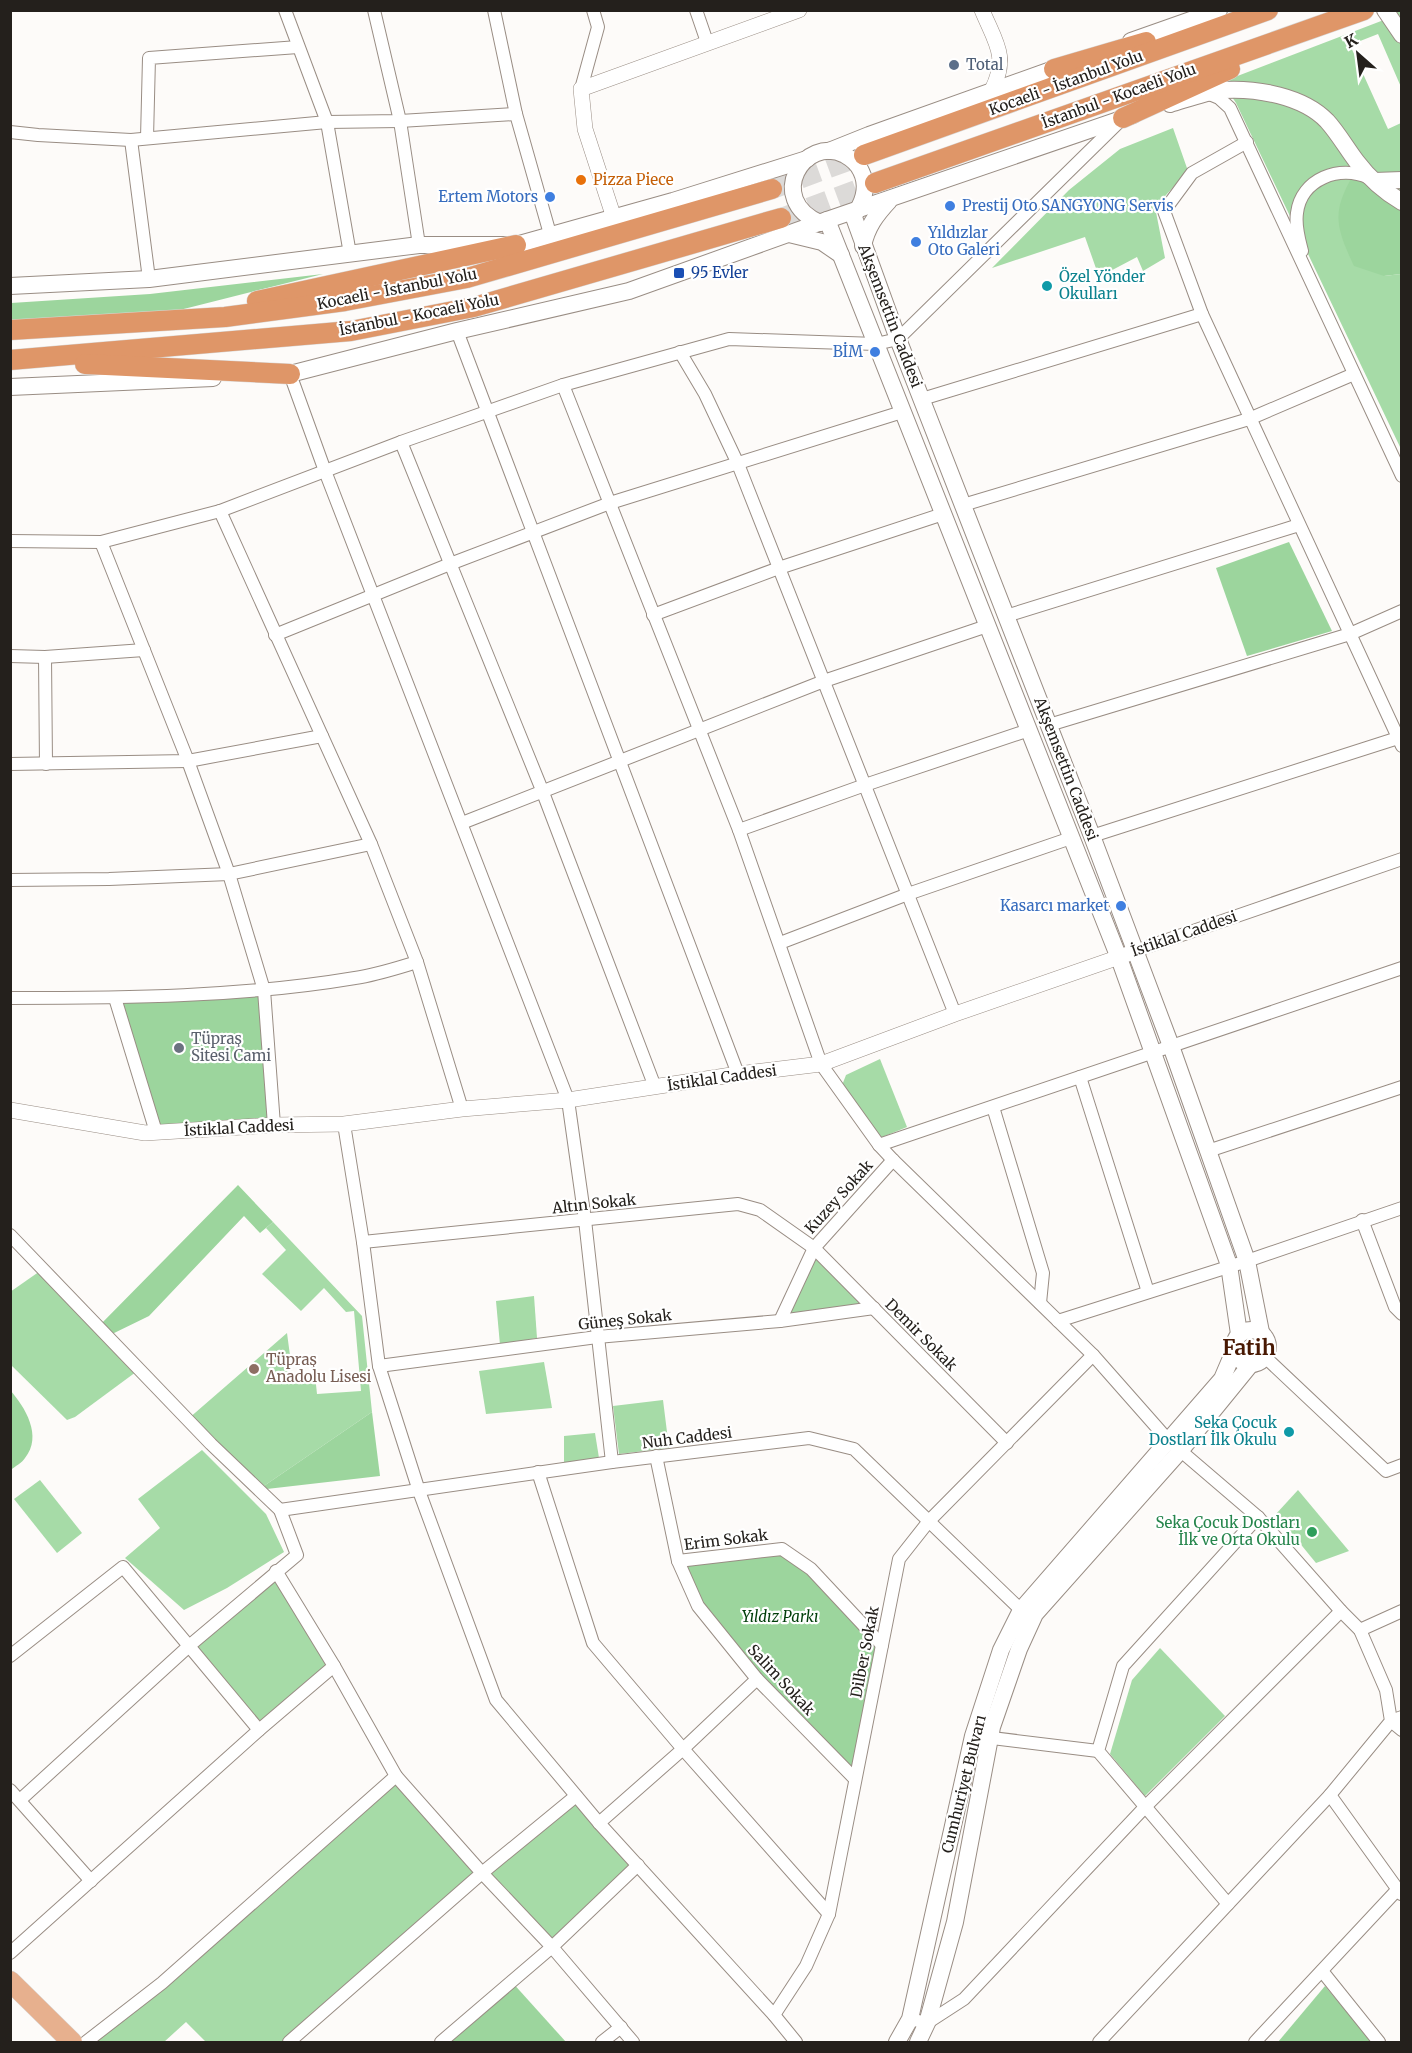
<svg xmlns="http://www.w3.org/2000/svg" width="1412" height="2053" font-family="Merriweather,serif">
	<rect width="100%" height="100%" fill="#fdfbf9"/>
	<!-- green -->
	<g fill="#a6dba7">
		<polygon points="1385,11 1401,11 1401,87 1378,34 1350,45 1388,129 1401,123 1401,202 1384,276 1401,274 1401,449 1236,103 1232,97 1214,85 1389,18"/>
		<polygon points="1173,128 1188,171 1155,207 1165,258 1143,271 1137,257 1099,277 1085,237 992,268 1069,190 1120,149"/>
		<polygon points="880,1059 907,1127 880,1138 841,1088 846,1075"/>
		<polygon points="273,1222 362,1316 372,1412 258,1490 188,1419 287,1333 293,1378 315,1375 317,1394 361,1391 354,1311 346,1312 324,1288 301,1311 262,1274 286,1250 266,1228"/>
		<polygon points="814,1248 874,1308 780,1321"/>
		<polygon points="43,1269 140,1369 75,1417 67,1420 11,1365 10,1292"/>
		<polygon points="534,1296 537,1338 500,1345 496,1301"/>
		<polygon points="544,1362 552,1408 486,1414 479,1371"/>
		<polygon points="663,1400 669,1448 619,1454 613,1406"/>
		<polygon points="595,1433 599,1458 564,1464 564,1436"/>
		<polygon points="202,1450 266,1514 284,1552 227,1588 184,1610 125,1558 160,1528 138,1499"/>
		<polygon points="40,1480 82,1533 57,1553 14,1499"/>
		<polygon points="1298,1490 1349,1551 1316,1563 1276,1514"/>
		<polygon points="276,1571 334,1666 259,1730 189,1646"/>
		<polygon points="1160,1648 1225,1716 1145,1796 1110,1754 1132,1680"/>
		<polygon points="396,1776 482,1873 576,1796 638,1865 552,1947 482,1873 289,2042 206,2042 186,2022 164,2042 86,2042"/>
	</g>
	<!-- forest -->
	<g fill="#9cd59d">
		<path d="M 1359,165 L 1401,202 L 1401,274 L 1384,276 L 1354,266 C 1332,220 1333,208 1359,165 Z"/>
		<polygon points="323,274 160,315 11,322 11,303 150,294"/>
		<polygon points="1289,542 1332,631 1247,656 1216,568"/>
		<polygon points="264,990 274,1125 156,1132 115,998"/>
		<polygon points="238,1185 273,1222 260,1233 244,1216 149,1316 108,1336 98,1327"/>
		<path d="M 10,1390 C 25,1407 43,1436 25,1458 C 22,1463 15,1466 11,1470 Z"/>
		<polygon points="372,1412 380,1476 258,1490"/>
		<polygon points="782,1549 882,1645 855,1779 698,1606 678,1561"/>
		<polygon points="511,1981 566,2042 441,2042"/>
		<polygon points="1325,1986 1372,2042 1278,2042"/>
	</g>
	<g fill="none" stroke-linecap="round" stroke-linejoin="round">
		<!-- trunk-tunnel -->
		<g stroke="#dcdad8" stroke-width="20" stroke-dasharray="20 10" stroke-linecap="butt">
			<polyline points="772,189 864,155"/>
			<polyline points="781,218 875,183"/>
		</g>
		<!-- minor casing -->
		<g stroke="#998d84" stroke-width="14">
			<g id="minor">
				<polyline points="285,10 327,122 350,254"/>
				<polyline points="374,10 400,121 419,245"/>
				<polyline points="494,10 516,114 550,234"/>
				<polyline points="696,10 707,42"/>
				<polyline points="581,89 598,27 593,10"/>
				<polyline points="1207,93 1219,98 1230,108 1402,476"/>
				<polyline points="10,132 38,135 131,140 327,122 400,121 516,114"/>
				<polyline points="147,138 149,58 298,47"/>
				<polyline points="131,140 149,279"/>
				<polyline points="1247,142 1192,173 1164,211 1202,314 1402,746"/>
				<path d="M 1302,251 C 1299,239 1295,226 1297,213 C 1301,179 1340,164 1369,178"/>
				<polyline points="457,331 738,1074"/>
				<polyline points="680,352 705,394 738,464 955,1014"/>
				<polyline points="290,374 325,471 568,1100 585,1220 612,1462"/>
				<polyline points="563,385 739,830 821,1064 879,1145 893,1160 1093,1355 1168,1440 1258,1517 1341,1611 1360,1630 1386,1690 1391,1721 1330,1795 1099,2042"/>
				<polyline points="922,399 1202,314"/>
				<polyline points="401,442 542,790 655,1087"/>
				<polyline points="963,505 1249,419 1354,374"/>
				<polyline points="220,511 371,844 417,962 462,1109"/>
				<polyline points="10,541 101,542 220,511 401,442 563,385 729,339 876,344 898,339 1120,121"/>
				<polyline points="101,542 188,761 229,874 264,990 274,1125"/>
				<polyline points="653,615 779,568 943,514"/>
				<polyline points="1006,616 1299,525"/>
				<polyline points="275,635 450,564 610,503 902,412"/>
				<polyline points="10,656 45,657 144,650"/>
				<polyline points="45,657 46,764"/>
				<polyline points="1049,725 1350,634 1402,611"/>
				<polyline points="10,764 188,761 322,736"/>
				<polyline points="462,823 824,681 987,626"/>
				<polyline points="739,830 865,785 1029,730"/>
				<polyline points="1092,836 1398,738"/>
				<polyline points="10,880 109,879 229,874 371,844"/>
				<polyline points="780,943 908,894 1071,838"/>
				<polyline points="1135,951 1402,859"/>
				<path d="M 10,998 C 126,998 242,997 355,978 C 376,975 397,968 417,962"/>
				<polyline points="115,998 156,1132"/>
				<polyline points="1080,1077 1148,1292"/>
				<polyline points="993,1107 1043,1273 1040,1303"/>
				<polyline points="344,1124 363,1242 379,1366 419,1491 496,1700 599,1823 774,2015 796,2042"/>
				<polyline points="879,1145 1402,968"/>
				<polyline points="1208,1151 1402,1087"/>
				<polyline points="1362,1220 1395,1307 1402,1314"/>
				<polyline points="10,1235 211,1444 280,1510 297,1555 189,1646 20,1800"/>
				<polyline points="363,1242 738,1204 760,1210 814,1248 1007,1443"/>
				<polyline points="780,1321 814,1248 893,1160"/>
				<polyline points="1058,1321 1247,1261 1402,1208"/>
				<polyline points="1265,1357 1386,1471 1402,1465"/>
				<polyline points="379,1366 597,1337 780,1321 874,1308"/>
				<polyline points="656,1456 678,1561 698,1606 757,1679 855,1779"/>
				<polyline points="538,1472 593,1643 683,1749 829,1914"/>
				<polyline points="280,1510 612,1462 809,1438 854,1449 1021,1610 1029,1612"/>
				<polyline points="678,1561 782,1549 811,1569 882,1645"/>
				<polyline points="276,1571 334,1666 396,1776 482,1873 552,1947 633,2042"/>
				<polyline points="1360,1630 1402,1611"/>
				<polyline points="10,1656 123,1567 259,1730"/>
				<polyline points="1402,1717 1391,1721 1402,1730"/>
				<polyline points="984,1737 1098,1751"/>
				<polyline points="10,1790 91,1881"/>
				<polyline points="1330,1795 1401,1894"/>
				<polyline points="599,1823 683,1749 757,1679"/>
				<polyline points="1228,1904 1098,1751 1123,1666 1258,1517"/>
				<polyline points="10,1953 259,1730 334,1666"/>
				<polyline points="1322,1971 1379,2042"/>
				<polyline points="774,2015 806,1966 829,1914 899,1559 929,1521 1093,1355"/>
				<polyline points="910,2019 927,2023 964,1999 1145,1807 1341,1611"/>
				<polyline points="86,2042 162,1983 396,1776"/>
				<polyline points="289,2042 482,1873 576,1796"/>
				<polyline points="441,2042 552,1947 638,1865"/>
				<polyline points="602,2042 621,2027"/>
				<polyline points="1255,2042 1398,1889"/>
			</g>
		</g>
		<!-- tertiary casing -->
		<g stroke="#998d84" stroke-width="16">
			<g id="tertiary">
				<path d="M 982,10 C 995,42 1009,56 992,90"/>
				<polyline points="614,218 585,129 581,89 799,10"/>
				<polyline points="10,1110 145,1133 274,1125 344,1124 462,1109 568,1100 738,1074 821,1064 955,1014 1128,954"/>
			</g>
		</g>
		<!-- secondary casing -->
		<g stroke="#998d84" stroke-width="18">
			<g id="secondary">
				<polyline points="1385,10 1402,35"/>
				<polyline points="1131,41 1219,10"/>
				<path d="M 1170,104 C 1187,99 1205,92 1223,90 C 1257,88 1303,96 1327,121 C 1338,133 1347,149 1357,162 C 1369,178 1385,192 1402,202"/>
				<polyline points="829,151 869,135 1065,65"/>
				<polyline points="1375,181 1402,180"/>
				<polyline points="852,212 898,339 1092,836 1171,1046 1247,1261 1261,1332"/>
				<polyline points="827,220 1119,958 1229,1265 1239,1334"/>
				<path d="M 820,223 C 765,199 804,134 845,155 C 852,159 858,164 861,171 C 868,185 865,198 857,211"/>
				<polyline points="789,234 822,242 841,255"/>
				<path d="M 863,246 C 867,227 876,215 889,201"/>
				<polyline points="10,286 149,279 419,245 516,245 673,201 807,159"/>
				<polyline points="278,374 290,374 457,331 629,291 827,220 1133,115"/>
				<polyline points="10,387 213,378"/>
				<circle cx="1251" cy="1347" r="17"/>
				<polyline points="897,2042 910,2019 973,1736 1001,1650 1021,1610 1222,1379 1234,1351"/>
				<polyline points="918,2042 927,2023 955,1922 992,1727 1019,1649 1035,1614 1181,1450 1251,1364"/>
			</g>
		</g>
		<!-- primary casing -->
		<g stroke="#d8d7d6" stroke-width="21">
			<polyline id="primary" points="10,1981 72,2042"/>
		</g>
		<!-- trunk casing -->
		<g stroke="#d8d7d6" stroke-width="21">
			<g id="trunk">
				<polyline points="1054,69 1146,42"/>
				<polyline points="1123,118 1230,69"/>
				<polyline points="864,155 1268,10"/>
				<polyline points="875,183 1364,10"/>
				<polyline points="257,301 516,245"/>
				<polyline points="10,330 225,317 345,301 467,278 772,189"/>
				<polyline points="10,360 351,331 474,307 781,218"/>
				<polyline points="85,364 290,374"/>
			</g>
		</g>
		<!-- minor -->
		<use href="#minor" stroke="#fff" stroke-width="12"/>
		<!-- tertiary -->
		<use href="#tertiary" stroke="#fff" stroke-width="15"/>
		<!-- secondary -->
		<use href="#secondary" stroke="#fff" stroke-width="16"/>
		<!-- primary -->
		<use href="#primary" stroke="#e7b08e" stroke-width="20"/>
		<!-- trunk -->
		<use href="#trunk" stroke="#df9668" stroke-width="20"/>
	</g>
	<!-- markers -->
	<circle fill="#5c6f8a" stroke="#fff" stroke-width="2" cx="954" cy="65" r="6"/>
	<circle fill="#e8710a" stroke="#fff" stroke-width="2" cx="581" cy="180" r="6"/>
	<g fill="#3f7fe0" stroke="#fff" stroke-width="2">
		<circle cx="550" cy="197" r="6"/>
		<circle cx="950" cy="206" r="6"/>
		<circle cx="916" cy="242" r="6"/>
		<circle cx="875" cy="352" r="6"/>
		<circle cx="1121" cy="906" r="6"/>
	</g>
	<rect fill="#1a4fb4" stroke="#fff" stroke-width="2" x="673" y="267" width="12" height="12" rx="3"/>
	<g fill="#0f9aa8" stroke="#fff" stroke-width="2">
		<circle cx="1047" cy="286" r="6"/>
		<circle cx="1289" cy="1432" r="6"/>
	</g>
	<circle fill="#6b7280" stroke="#fff" stroke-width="2" cx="179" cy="1048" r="6"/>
	<circle fill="#8d6e63" stroke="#fff" stroke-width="2" cx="254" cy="1369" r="6"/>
	<circle fill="#2e9e5b" stroke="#fff" stroke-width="2" cx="1312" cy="1532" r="6"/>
	<g text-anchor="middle" stroke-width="4.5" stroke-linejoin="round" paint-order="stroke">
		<!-- service labels -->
		<g font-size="15" fill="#4e5e75" stroke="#fff" text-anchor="start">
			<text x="966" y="70">Total</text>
		</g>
		<!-- street labels -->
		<g font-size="15" fill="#24201c" stroke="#fff">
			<text transform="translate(1066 83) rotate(-20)" y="5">Kocaeli - İstanbul Yolu</text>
			<text transform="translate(1119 96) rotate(-20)" y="5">İstanbul - Kocaeli Yolu</text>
			<text transform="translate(397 289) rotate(-11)" y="5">Kocaeli - İstanbul Yolu</text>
			<text transform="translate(419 315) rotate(-11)" y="5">İstanbul - Kocaeli Yolu</text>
			<text transform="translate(890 316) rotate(69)" y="5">Akşemsettin Caddesi</text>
			<text transform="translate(1066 769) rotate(69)" y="5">Akşemsettin Caddesi</text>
			<text transform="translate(1184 934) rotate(-19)" y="5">İstiklal Caddesi</text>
			<text transform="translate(722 1078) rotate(-8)" y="5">İstiklal Caddesi</text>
			<text transform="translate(239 1128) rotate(-3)" y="5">İstiklal Caddesi</text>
			<text transform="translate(839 1197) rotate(-48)" y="5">Kuzey Sokak</text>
			<text transform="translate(594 1204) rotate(-6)" y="5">Altın Sokak</text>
			<text transform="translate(625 1320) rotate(-6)" y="5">Güneş Sokak</text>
			<text transform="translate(921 1335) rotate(45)" y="5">Demir Sokak</text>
			<text transform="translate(687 1438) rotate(-7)" y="5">Nuh Caddesi</text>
			<text transform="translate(726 1540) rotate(-7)" y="5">Erim Sokak</text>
			<text transform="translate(865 1652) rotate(-79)" y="5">Dilber Sokak</text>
			<text transform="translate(781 1680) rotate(47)" y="5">Salim Sokak</text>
			<text transform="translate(964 1784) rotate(-76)" y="5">Cumhuriyet Bulvarı</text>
		</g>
		<!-- food labels -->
		<g font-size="15" fill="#c56008" stroke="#fff" text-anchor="start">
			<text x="593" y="185">Pizza Piece</text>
		</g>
		<!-- shop labels -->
		<g font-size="15" fill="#366cbe" stroke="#fff" text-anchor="end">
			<text x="538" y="202">Ertem Motors</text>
			<text x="962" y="211" text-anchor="start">Prestij Oto SANGYONG Servis</text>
			<text x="928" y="238" text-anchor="start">Yıldızlar<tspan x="928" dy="17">Oto Galeri</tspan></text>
			<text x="863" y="357">BİM</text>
			<text x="1109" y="911">Kasarcı market</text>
		</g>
		<!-- transit labels -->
		<g font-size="15" fill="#164399" stroke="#fff" text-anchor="start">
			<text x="691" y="278">95 Evler</text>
		</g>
		<!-- culture labels -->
		<g font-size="15" fill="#0d838f" stroke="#fff" text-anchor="start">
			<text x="1059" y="282">Özel Yönder<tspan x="1059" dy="17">Okulları</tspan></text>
			<text x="1277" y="1428" text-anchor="end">Seka Çocuk<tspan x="1277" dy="17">Dostları İlk Okulu</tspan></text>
		</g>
		<!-- worship labels -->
		<g font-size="15" fill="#5b616d" stroke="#fff" text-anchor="start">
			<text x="191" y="1044">Tüpraş<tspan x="191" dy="17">Sitesi Cami</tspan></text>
		</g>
		<!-- education labels -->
		<g font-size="15" fill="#785e54" stroke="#fff" text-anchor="start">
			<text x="266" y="1365">Tüpraş<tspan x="266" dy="17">Anadolu Lisesi</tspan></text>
		</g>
		<!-- leisure labels -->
		<g font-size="15" fill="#27864d" stroke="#fff" text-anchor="end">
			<text x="1300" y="1528">Seka Çocuk Dostları<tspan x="1300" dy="17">İlk ve Orta Okulu</tspan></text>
		</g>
		<!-- park labels -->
		<g font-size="15" font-style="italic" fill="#003e09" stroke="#fff">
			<text x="780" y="1622">Yıldız Parkı</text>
		</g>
		<!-- district labels -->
		<g font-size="21" font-weight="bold" fill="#481802" stroke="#fff">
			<text x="1249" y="1355">Fatih</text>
		</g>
	</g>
	<!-- border -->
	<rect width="1412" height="2053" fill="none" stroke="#24201c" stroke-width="24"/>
	<!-- north arrow -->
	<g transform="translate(1358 54) rotate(332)" stroke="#ffffff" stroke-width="4.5" paint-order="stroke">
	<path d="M0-4.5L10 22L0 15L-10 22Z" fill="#24201c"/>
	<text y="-9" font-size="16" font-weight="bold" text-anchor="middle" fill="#24201c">K</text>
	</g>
</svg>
